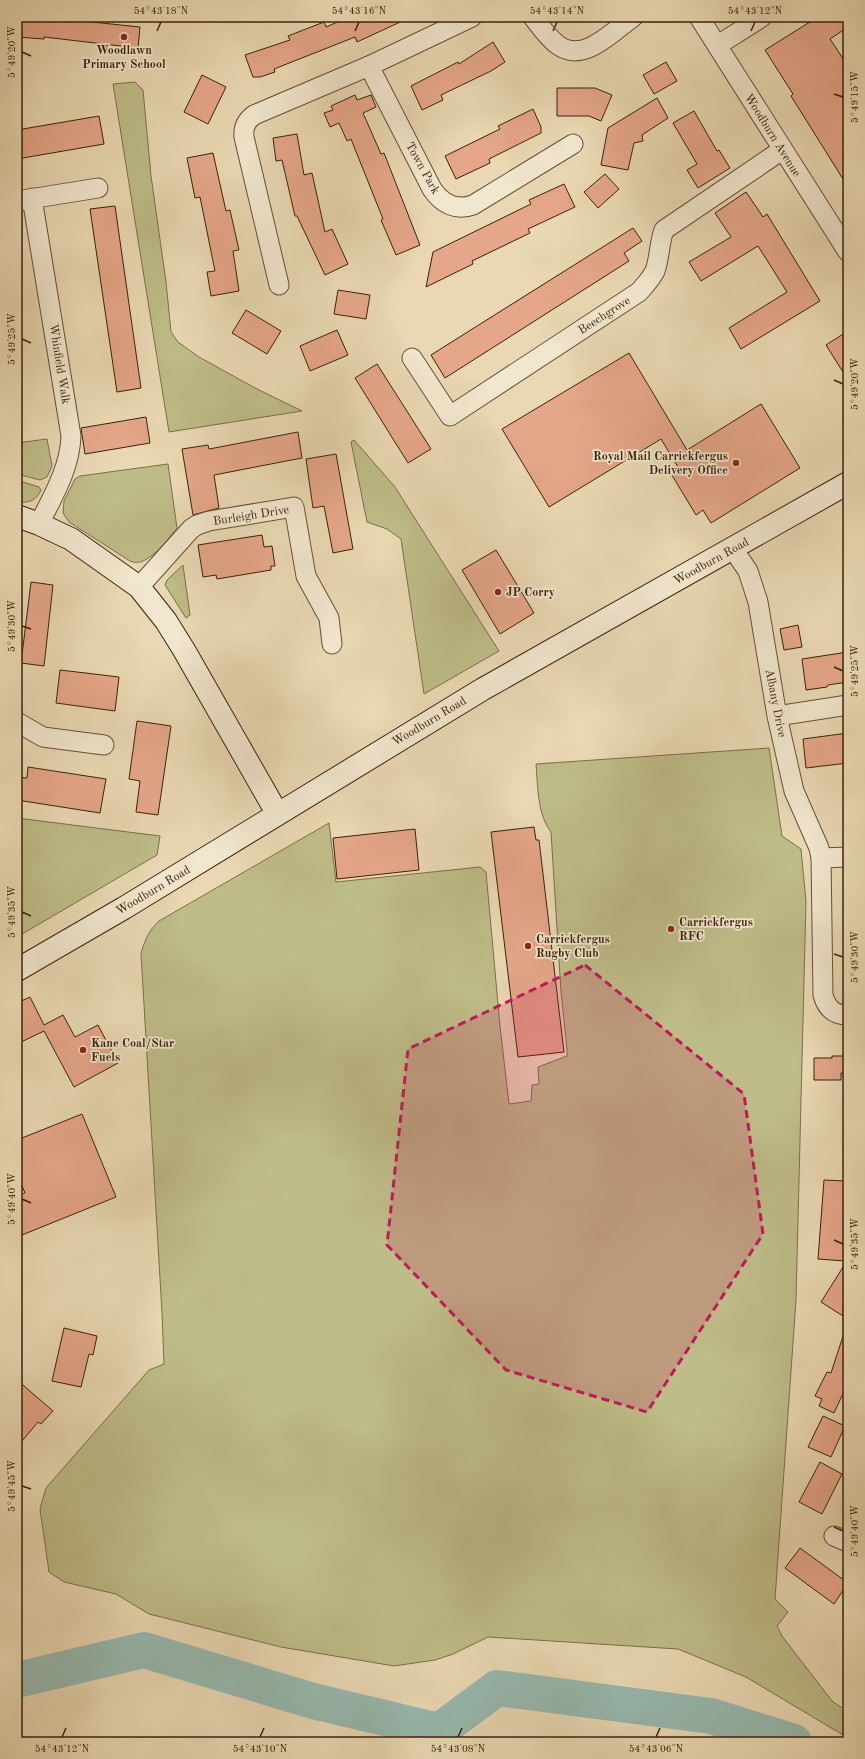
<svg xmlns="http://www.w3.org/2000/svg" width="865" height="1759" font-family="'Old Standard TT',serif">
	<rect width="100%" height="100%" fill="#e9d8b3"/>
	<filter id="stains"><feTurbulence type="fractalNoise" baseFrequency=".005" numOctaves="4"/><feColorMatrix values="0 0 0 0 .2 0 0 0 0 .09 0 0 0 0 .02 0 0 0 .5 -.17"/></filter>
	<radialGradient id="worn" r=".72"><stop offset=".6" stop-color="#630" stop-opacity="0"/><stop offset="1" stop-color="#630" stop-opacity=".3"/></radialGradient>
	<!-- green -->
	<g fill="#bebc88" stroke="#7c6f49">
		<polygon points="135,82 143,90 151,176 166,282 171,332 178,342 199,357 257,389 302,411 169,432 113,84"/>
		<polygon points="47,439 52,466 47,477 40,480 17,474 17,443"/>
		<polygon points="354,440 395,487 499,651 424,694 401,539 387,529 367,522 351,442"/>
		<path d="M 168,464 L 177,528 C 167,540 147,569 130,561 L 69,522 L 63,513 L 64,501 L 75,479 L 80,476 Z"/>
		<path d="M 17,480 L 39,487 L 41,490 C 36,501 29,503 18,502 L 17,504 Z"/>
		<polygon points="183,565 190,615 186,618 165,585 167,580"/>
		<path d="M 769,748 L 782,836 L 801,849 L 806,901 L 796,1300 L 775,1599 L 788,1612 L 777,1626 L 782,1636 L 832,1701 L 848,1712 L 848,1738 L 746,1677 L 678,1649 L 488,1637 L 453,1654 L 435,1660 L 394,1666 L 281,1647 L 149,1614 L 116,1594 L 64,1582 L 49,1572 L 40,1509 L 46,1488 L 149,1370 L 164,1364 L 162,1313 L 141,953 C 145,940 149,930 159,921 L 329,823 L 336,882 L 480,867 L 486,872 L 500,1026 L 509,1104 L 531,1101 L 532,1085 L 539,1084 L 538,1067 L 567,1056 L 567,1049 L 561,992 L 551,832 C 537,814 538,786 536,764 Z"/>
		<polygon points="17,818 160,836 157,855 17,937"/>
	</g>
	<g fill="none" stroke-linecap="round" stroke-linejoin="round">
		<!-- river -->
		<polyline stroke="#97b9af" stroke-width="36" points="17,1680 144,1650 313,1701 439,1731 497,1688 711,1716 794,1742"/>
	</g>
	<!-- building -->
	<g fill="#e5a689" stroke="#3a220a">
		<polygon points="17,17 63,19 140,27 138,48 44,37 44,39 17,37"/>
		<polygon points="349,17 411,17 357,42 355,37 274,69 275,72 260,77 253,77 245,55 290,40 288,36 324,22 326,27"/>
		<polygon points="818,17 848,17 848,27 830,39 848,66 848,187 791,96 793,94 765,50"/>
		<polygon points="493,42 505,62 491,71 441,95 443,100 422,110 411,86 458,62 459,64"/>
		<polygon points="666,62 677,81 654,94 643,75"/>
		<polygon points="202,75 226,87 208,124 184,112"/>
		<polygon points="557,88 595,88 612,95 601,121 589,116 557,116"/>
		<polygon points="355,95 357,100 371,95 376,107 363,113 381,154 384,153 420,245 396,255 381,220 383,219 351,139 347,141 339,123 330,127 324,113 333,110 331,106"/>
		<polygon points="657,98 668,118 642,135 643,141 634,143 628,170 601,165 608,128"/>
		<polygon points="533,109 541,127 541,133 489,159 490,163 456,179 445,156 500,129 498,126"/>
		<polygon points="694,111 717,151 719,150 730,168 698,188 687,170 697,164 673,123"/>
		<polygon points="99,116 104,144 17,159 17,130"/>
		<polygon points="297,134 304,175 312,173 325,232 332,229 348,264 325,275 297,216 295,216 282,160 276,161 273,138"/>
		<polygon points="213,153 226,211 230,210 239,250 233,251 239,291 211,296 207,272 215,271 200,197 195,198 187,158"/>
		<polygon points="605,174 619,189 598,208 584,192"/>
		<polygon points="564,184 575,207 528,229 530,233 472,261 473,264 426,287 433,252 531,204 529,200"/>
		<polygon points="746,192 763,217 767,214 820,301 741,349 729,328 787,292 758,246 701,281 689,262 731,237 715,213"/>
		<polygon points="115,206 141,388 117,392 90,209"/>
		<polygon points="633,228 642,241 624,253 629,261 445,378 431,355"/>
		<polygon points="338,290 370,295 366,319 334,314"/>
		<polygon points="246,310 281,331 267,354 232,333"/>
		<polygon points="337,330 348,355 310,371 300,346"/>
		<polygon points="848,331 848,380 826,345"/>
		<polygon points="629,353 687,450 761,404 800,468 711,523 703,510 696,515 670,472 678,467 661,439 549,507 502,429"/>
		<polygon points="377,364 431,449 408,463 355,378"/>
		<polygon points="146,417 150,443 85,454 81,428"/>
		<polygon points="298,432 302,458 214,475 219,508 193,515 182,449 208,445 209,449"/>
		<polygon points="336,454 353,549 333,553 324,506 313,508 306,459"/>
		<polygon points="262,535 264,547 272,546 275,566 271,566 271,570 217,579 216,575 203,577 198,545"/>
		<polygon points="496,550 534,613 500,634 462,570"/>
		<polygon points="31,582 53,585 44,666 21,663"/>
		<polygon points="798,625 802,647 784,650 780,629"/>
		<polygon points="848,652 848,682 828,685 827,687 806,690 802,659"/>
		<polygon points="60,670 119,677 115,711 56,703"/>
		<polygon points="137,721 171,726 158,815 136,812 140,781 129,779"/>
		<polygon points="848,733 848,763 806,768 803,739"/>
		<polygon points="28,767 106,779 100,813 17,800 17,777 27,778"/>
		<polygon points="534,827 536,840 539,840 564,1052 518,1057 491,832"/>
		<polygon points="415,829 419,870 337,879 333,838"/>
		<polygon points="30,997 44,1025 63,1015 75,1037 98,1025 118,1063 74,1087 44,1031 17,1044 17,1003"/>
		<polygon points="832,1056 848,1056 848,1073 841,1073 841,1080 814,1080 814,1058 832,1058"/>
		<polygon points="82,1114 116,1197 17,1237 17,1196 25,1193 17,1174 17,1140"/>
		<polygon points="824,1180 846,1181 845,1261 818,1259"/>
		<polygon points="845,1264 843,1316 821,1302"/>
		<polygon points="64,1328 97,1336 93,1355 89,1354 81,1387 52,1381"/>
		<polygon points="845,1330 848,1330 848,1383 834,1413 819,1406 822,1399 815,1396 827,1372 831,1373"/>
		<polygon points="17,1380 53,1411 41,1424 38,1422 17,1447"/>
		<polygon points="823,1416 845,1426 831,1457 808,1447"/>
		<polygon points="820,1462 842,1474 822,1514 799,1502"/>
		<polygon points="800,1548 848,1583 834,1604 785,1568"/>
	</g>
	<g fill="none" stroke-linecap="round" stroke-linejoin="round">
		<!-- street casing -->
		<g stroke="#665034" stroke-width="21">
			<g id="street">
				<path d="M 533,17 C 540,26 548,38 558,45 C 583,64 612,32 633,17"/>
				<polyline points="699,17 848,252"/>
				<polyline points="718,45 762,17"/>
				<path d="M 369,66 L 432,189 C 442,204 456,211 473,205 L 573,144"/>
				<path d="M 32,198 L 71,436 C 70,468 53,496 39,524"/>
				<polyline points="17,201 98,188"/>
				<path d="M 279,285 L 244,137 C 243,127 246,121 254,115 L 369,66 L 472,17"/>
				<path d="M 412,358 L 450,416 L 639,292 C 645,285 651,279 655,271 C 660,257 659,243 664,230 L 782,150"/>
				<path d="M 733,549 L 748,571 L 758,602 L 777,716 L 794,791 L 819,848 L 821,858 L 823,995 C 827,1009 834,1015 848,1015"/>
				<polyline points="139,587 191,529 197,525 209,521 294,507 306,576 329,618 332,644"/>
				<polyline points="777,716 848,705"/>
				<polyline points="17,722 43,737 104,745"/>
				<polyline points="821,858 848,857"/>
				<polyline points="834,1536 848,1542"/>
			</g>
		</g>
		<!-- secondary casing -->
		<g stroke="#3a220a" stroke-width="24">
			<g id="secondary">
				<polyline points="17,516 39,524 71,539 139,587 166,621 184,650 277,813"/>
				<polyline points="17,970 124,908 483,689 848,483"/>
			</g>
		</g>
		<!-- street -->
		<use href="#street" stroke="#f1e6ce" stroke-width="19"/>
		<!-- secondary -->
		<use href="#secondary" stroke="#f1e6ce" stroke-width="22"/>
	</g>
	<!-- marked area -->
	<path fill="#c2185b" fill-opacity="0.2" stroke="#c2185b" stroke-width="3" stroke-dasharray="8 5" stroke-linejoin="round" d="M 585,965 L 744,1094 L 763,1234 L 647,1412 L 506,1370 L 387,1245 L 408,1049 Z"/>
	<!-- ticks -->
	<path fill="none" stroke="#3a220a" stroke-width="1.5" d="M 157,31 L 161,22M 355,31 L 359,22M 553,31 L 557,22M 751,31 L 755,22M 22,52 L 31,56M 834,94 L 843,97M 22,339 L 31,343M 834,380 L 843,384M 22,626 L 31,629M 834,667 L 843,671M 22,912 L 31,916M 834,954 L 843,957M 22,1199 L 31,1203M 834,1240 L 843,1244M 22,1486 L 31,1489M 834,1527 L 843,1531M 62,1737 L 66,1728M 260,1737 L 264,1728M 458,1737 L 462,1728M 656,1737 L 660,1728"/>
	<!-- markers -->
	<g fill="#8f2418" stroke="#f1e6ce" stroke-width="1.5">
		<circle cx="124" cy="37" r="4"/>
		<circle cx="736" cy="463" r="4"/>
		<circle cx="498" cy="592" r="4"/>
		<circle cx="671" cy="929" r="4"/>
		<circle cx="528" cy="946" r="4"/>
		<circle cx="83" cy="1050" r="4"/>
	</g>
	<g text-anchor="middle" stroke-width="3.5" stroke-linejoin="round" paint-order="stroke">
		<!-- poi labels -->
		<g font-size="12" font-weight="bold" fill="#3a220a" stroke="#f1e6ce" text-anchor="start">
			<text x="124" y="54" text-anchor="middle">Woodlawn<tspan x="124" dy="14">Primary School</tspan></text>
			<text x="728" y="460" text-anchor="end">Royal Mail Carrickfergus<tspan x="728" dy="14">Delivery Office</tspan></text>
			<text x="506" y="596">JP Corry</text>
			<text x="679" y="926">Carrickfergus<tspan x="679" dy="14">RFC</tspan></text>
			<text x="536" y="943">Carrickfergus<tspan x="536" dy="14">Rugby Club</tspan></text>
			<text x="91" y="1047">Kane Coal/Star<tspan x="91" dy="14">Fuels</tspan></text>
		</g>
		<!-- street labels -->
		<g font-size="12" fill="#3a220a" stroke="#f1e6ce">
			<text transform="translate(773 135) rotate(58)" y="4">Woodburn Avenue</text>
			<text transform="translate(423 168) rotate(61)" y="4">Town Park</text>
			<text transform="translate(604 315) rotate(-33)" y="4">Beechgrove</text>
			<text transform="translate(60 364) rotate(81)" y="4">Whinfield Walk</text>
			<text transform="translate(251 515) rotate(-9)" y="4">Burleigh Drive</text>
			<text transform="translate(711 561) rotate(-29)" y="4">Woodburn Road</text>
			<text transform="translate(776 703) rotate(79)" y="4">Albany Drive</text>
			<text transform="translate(429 721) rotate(-31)" y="4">Woodburn Road</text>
			<text transform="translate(153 890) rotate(-31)" y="4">Woodburn Road</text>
		</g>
	</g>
	<!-- margin -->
	<rect width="865" height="1759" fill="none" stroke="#e9d8b3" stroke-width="44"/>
	<rect x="22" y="22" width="821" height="1715" fill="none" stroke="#3a220a" stroke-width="1.5"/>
	<g font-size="10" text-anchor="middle" fill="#3a220a">
		<text x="161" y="14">54°43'18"N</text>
		<text x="359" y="14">54°43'16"N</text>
		<text x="557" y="14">54°43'14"N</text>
		<text x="755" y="14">54°43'12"N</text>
		<text transform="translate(11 52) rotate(-90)" y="4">5°49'20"W</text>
		<text transform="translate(854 97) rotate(-90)" y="4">5°49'15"W</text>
		<text transform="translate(11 339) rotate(-90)" y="4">5°49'25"W</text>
		<text transform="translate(854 384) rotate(-90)" y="4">5°49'20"W</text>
		<text transform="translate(11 626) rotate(-90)" y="4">5°49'30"W</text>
		<text transform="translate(854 671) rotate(-90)" y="4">5°49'25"W</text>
		<text transform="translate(11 912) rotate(-90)" y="4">5°49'35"W</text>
		<text transform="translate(854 957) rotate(-90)" y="4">5°49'30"W</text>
		<text transform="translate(11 1199) rotate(-90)" y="4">5°49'40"W</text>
		<text transform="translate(854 1244) rotate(-90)" y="4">5°49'35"W</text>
		<text transform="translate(11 1486) rotate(-90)" y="4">5°49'45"W</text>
		<text transform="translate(854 1531) rotate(-90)" y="4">5°49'40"W</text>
		<text x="62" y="1752">54°43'12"N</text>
		<text x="260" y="1752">54°43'10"N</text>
		<text x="458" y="1752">54°43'08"N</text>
		<text x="656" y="1752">54°43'06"N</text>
	</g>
	<rect width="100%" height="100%" filter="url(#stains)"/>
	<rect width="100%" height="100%" fill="url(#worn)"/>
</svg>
